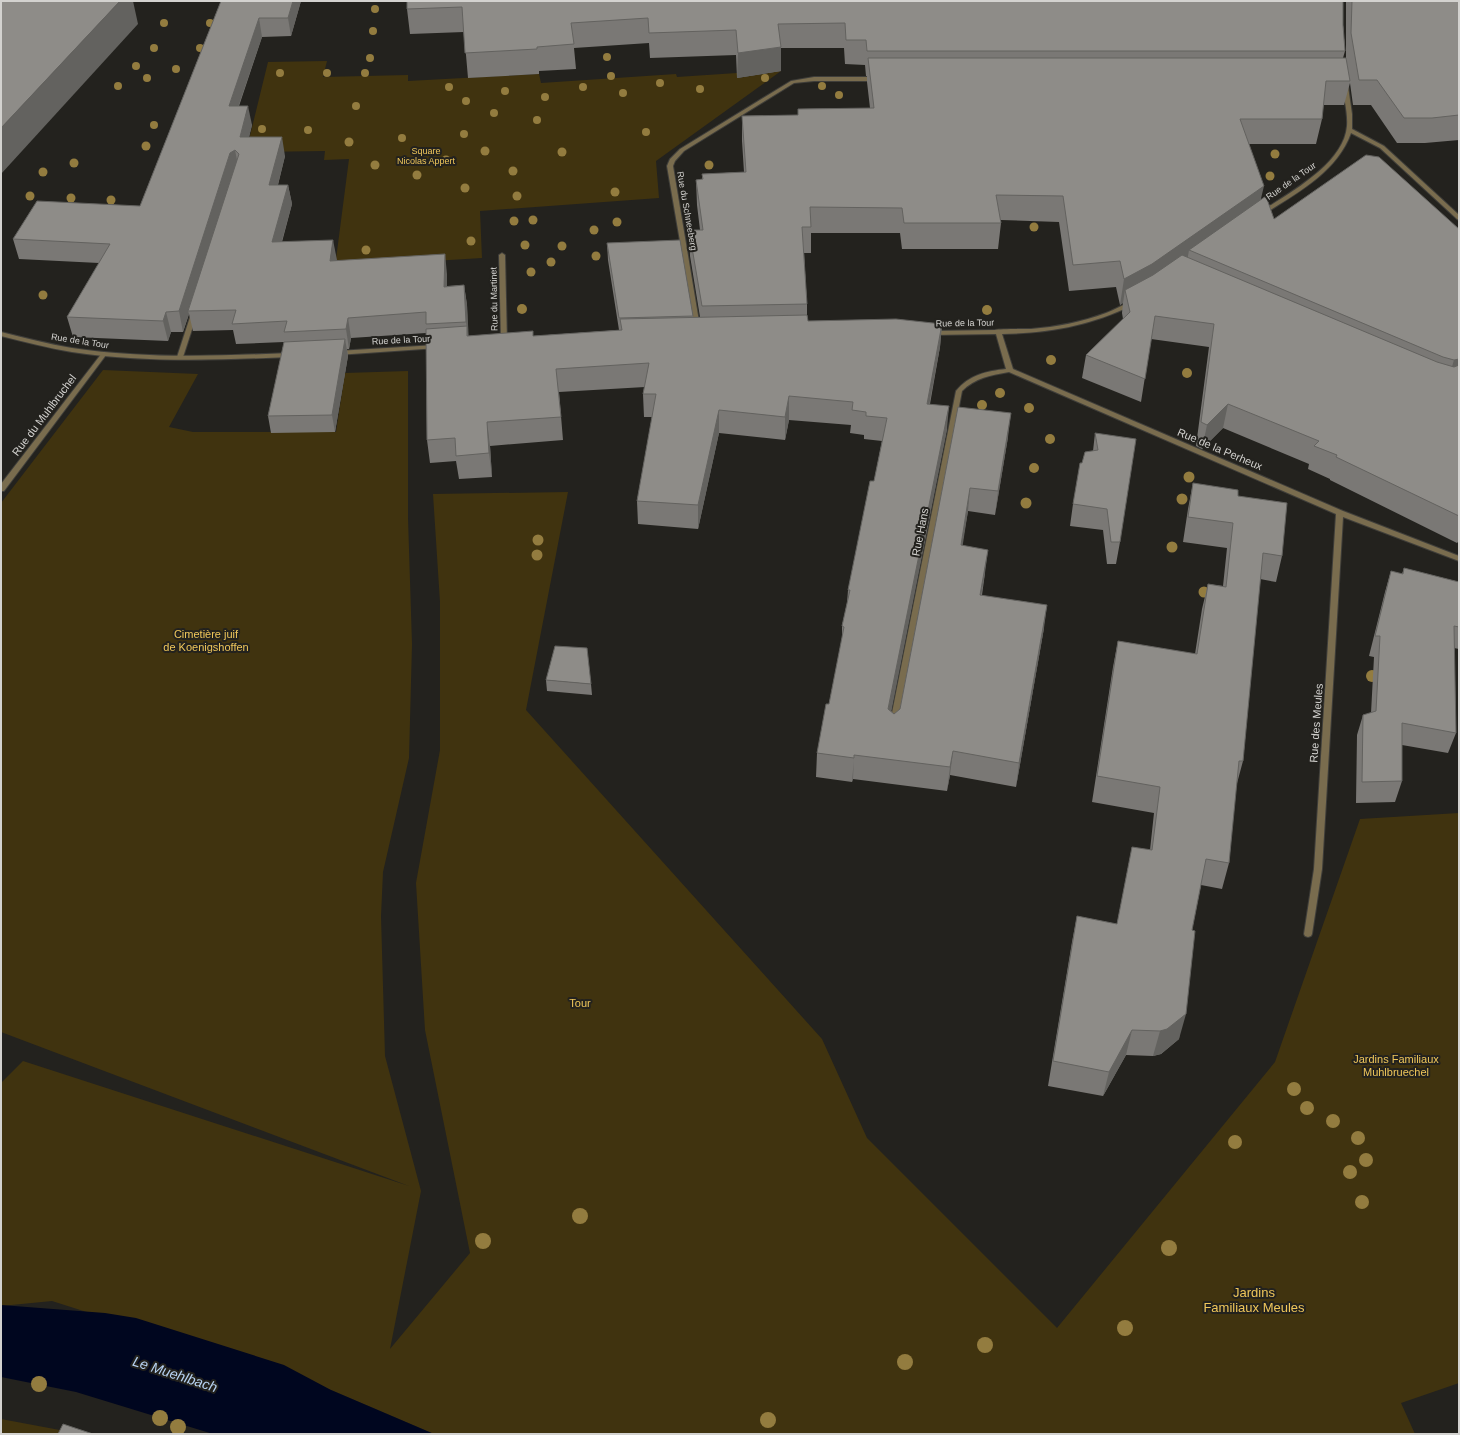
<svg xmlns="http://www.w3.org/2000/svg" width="1460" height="1435" font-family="Helvetica,sans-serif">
	<rect width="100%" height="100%" fill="#23221e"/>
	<!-- green -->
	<g fill="#40330f">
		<polygon points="327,61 323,77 408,75 408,81 539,74 541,83 676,74 677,77 737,73 738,78 781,71 656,161 659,198 480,211 482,258 335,267 349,159 324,160 325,151 246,152 268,62"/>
		<polygon points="103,370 198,374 169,427 193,432 336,432 345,373 408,371 408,518 412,644 409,758 383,872 381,916 385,1056 421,1191 390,1349 470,1253 425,1030 416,883 440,750 440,602 433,494 568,492 526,710 822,1039 867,1138 1057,1328 1275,1062 1360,819 1459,813 1459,1383 1401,1403 1415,1434 434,1434 331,1390 52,1301 1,1306 1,1083 23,1061 409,1186 1,1032 1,503"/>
		<polygon points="1,1419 81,1434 1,1434"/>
	</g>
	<!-- water -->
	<polygon fill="#00061f" points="1,1305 105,1313 136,1318 284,1365 331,1390 434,1434 213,1434 76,1392 1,1377"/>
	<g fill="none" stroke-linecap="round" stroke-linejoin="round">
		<!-- lane casing -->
		<g stroke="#3f3e3a" stroke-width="2">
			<g id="lane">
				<polygon points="194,312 197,314 183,357 180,359 178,358 177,357 191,314"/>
				<polygon points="104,352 107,354 106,355 4,491 1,491 1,484 102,353"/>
			</g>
		</g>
		<!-- street casing -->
		<g stroke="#3f3e3a" stroke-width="2">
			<g id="street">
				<polygon points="814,77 877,77 880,79 877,81 814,81 794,83 684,151 675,161 673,166 700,327 699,328 695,328 667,166 670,159 680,149 791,81"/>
				<path d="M 1345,84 L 1348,86 L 1352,114 L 1352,129 L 1384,146 L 1459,215 L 1459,220 L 1457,219 L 1380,148 L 1351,133 C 1337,172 1297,193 1264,214 L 1260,214 L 1260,212 C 1289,193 1344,164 1347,126 C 1348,112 1344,99 1342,86 Z"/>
				<polygon points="502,253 505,255 507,342 504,344 501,342 499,255"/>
				<path d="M 1131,302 L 1133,303 L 1133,305 C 1089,326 1050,333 1002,334 L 1013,369 L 1343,511 L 1459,556 L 1459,561 L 1343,517 L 1322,869 L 1312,934 L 1311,936 L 1308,937 L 1305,936 L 1304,934 L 1314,869 L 1336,514 L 1009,372 C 991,375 975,378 962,391 L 898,723 L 894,726 L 890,723 L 956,391 C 969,375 987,371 1006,369 L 996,334 L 931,335 L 928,333 L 931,331 L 995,330 C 998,329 1024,329 1031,329 C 1056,327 1082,322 1106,313 C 1114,310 1122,305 1131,302 Z"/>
				<path d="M 1,332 C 25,338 48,344 72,348 C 144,359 217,356 290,353 L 293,355 L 290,357 C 217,360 144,363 72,352 C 48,348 25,342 1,336 Z"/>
				<polygon points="436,345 438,346 438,348 337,355 334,353 337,351"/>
			</g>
		</g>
		<!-- lane -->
		<use href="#lane" fill="#796c4e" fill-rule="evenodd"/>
		<!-- street -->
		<use href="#street" fill="#796c4e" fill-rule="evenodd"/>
	</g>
	<!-- trees -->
	<g fill="#937c3f">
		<circle cx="375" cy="9" r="4"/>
		<circle cx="164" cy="23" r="4"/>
		<circle cx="210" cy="23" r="4"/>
		<circle cx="373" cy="31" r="4"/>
		<circle cx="154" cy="48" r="4"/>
		<circle cx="200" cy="48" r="4"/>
		<circle cx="607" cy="57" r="4"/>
		<circle cx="370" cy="58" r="4"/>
		<circle cx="136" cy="66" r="4"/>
		<circle cx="176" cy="69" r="4"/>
		<circle cx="280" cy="73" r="4"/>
		<circle cx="327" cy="73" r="4"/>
		<circle cx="365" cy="73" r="4"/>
		<circle cx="611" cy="76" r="4"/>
		<circle cx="147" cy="78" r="4"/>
		<circle cx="765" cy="78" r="4"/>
		<circle cx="660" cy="83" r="4"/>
		<circle cx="118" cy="86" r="4"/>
		<circle cx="822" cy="86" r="4"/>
		<circle cx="449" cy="87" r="4"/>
		<circle cx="583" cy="87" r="4"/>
		<circle cx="700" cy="89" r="4"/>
		<circle cx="505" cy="91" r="4"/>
		<circle cx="623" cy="93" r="4"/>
		<circle cx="839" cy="95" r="4"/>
		<circle cx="545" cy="97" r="4"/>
		<circle cx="466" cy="101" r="4"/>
		<circle cx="356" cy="106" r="4"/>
		<circle cx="494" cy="113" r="4"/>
		<circle cx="537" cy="120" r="4"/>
		<circle cx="154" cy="125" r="4"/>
		<circle cx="262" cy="129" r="4"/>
		<circle cx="308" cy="130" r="4"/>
		<circle cx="646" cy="132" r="4"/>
		<circle cx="464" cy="134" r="4"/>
		<circle cx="402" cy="138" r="4"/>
		<circle cx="349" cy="142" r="4.5"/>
		<circle cx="146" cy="146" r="4.5"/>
		<circle cx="485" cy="151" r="4.5"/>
		<circle cx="562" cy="152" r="4.5"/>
		<circle cx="1275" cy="154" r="4.5"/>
		<circle cx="446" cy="160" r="4.5"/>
		<circle cx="74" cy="163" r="4.5"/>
		<circle cx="375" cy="165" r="4.5"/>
		<circle cx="709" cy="165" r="4.5"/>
		<circle cx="513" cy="171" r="4.5"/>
		<circle cx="43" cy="172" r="4.5"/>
		<circle cx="417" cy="175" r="4.5"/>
		<circle cx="1270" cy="176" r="4.5"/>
		<circle cx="465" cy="188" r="4.5"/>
		<circle cx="615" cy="192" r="4.5"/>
		<circle cx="30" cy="196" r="4.5"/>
		<circle cx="517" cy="196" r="4.5"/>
		<circle cx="71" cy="198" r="4.5"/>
		<circle cx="111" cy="200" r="4.5"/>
		<circle cx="533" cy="220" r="4.5"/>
		<circle cx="514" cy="221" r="4.5"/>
		<circle cx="617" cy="222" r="4.5"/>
		<circle cx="1034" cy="227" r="4.5"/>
		<circle cx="594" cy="230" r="4.5"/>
		<circle cx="471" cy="241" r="4.5"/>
		<circle cx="525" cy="245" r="4.5"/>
		<circle cx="562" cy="246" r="4.5"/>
		<circle cx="366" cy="250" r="4.5"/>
		<circle cx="596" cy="256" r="4.5"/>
		<circle cx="551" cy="262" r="4.5"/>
		<circle cx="531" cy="272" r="4.5"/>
		<circle cx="43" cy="295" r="4.5"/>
		<circle cx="522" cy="309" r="5"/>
		<circle cx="987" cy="310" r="5"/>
		<circle cx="1051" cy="360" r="5"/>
		<circle cx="1187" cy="373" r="5"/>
		<circle cx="1000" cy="393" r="5"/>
		<circle cx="982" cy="405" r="5"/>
		<circle cx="1029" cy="408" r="5"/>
		<circle cx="1050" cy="439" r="5"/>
		<circle cx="1034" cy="468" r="5"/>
		<circle cx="1189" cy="477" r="5.5"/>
		<circle cx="1182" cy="499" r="5.5"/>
		<circle cx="1026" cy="503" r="5.5"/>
		<circle cx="538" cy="540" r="5.5"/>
		<circle cx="1172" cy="547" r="5.5"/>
		<circle cx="537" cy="555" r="5.5"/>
		<circle cx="1204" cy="592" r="5.5"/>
		<circle cx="1372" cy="676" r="6"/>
		<circle cx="1294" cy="1089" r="7"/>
		<circle cx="1307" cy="1108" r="7"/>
		<circle cx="1333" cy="1121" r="7"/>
		<circle cx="1358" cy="1138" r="7"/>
		<circle cx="1235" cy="1142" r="7"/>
		<circle cx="1366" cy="1160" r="7"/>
		<circle cx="1350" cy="1172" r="7"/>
		<circle cx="1362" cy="1202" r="7"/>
		<circle cx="580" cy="1216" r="8"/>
		<circle cx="483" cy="1241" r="8"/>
		<circle cx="1169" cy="1248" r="8"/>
		<circle cx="1125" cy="1328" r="8"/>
		<circle cx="985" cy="1345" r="8"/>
		<circle cx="905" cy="1362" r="8"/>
		<circle cx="39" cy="1384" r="8"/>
		<circle cx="160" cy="1418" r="8"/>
		<circle cx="768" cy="1420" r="8"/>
		<circle cx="178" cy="1427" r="8"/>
	</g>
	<!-- wall -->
	<g fill="#7a7875">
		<polygon points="221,1 301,1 291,36 262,37 239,106 252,125 249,137 285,156 278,185 288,185 292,204 282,242 336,261 447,274 447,286 464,285 467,305 468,336 533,336 619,330 608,260 607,243 693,316 693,318 700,317 690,256 689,230 700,230 697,205 696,180 702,179 702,174 744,172 742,141 742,116 798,115 798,109 870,108 867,82 867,76 866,76 865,65 845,64 844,48 781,48 781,71 737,78 736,55 650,58 649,43 574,48 576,69 539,71 539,74 468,78 464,32 410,34 407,9 407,1 1343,25 1345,51 1343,58 1346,58 1346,1 1459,1 1459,140 1425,143 1397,143 1371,105 1353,105 1350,83 1344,105 1323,105 1322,119 1316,144 1249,144 1261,200 1274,219 1459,229 1459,541 1457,543 1330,480 1330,479 1308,469 1309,464 1223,428 1202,449 1196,446 1209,347 1151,339 1141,402 1082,378 1086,355 1123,319 1122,313 1123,303 1120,305 1116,287 1069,291 1059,222 1001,220 1001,223 998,249 902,249 900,233 811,233 811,253 804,253 807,304 807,315 808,321 942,324 940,347 930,404 947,429 891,711 894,714 900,709 958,407 1008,437 995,515 968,511 962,545 985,573 982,595 1044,628 1016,787 950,775 947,791 853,779 852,782 816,777 817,753 829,704 842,638 842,626 847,603 848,590 874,481 882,441 864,439 864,435 850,433 851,425 789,420 785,440 719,433 698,529 638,524 637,501 652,417 644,417 643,394 645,387 559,392 563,440 490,446 492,477 459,479 456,461 430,463 427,440 426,333 351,338 349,349 347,349 348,356 335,432 271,433 268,416 284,342 236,344 233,330 193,331 189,314 183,332 171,332 168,341 73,337 67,317 99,263 19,259 13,239 140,206"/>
		<polygon points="1095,433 1120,542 1116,564 1107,564 1103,530 1070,526 1073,504 1082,463 1093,451"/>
		<polygon points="1193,483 1238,496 1282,556 1276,582 1260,579 1243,761 1236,787 1229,863 1222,889 1201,885 1192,930 1179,1039 1161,1054 1153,1056 1126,1055 1103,1096 1048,1086 1072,942 1077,916 1117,924 1132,847 1150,850 1154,813 1092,802 1113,667 1118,641 1195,654 1202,609 1208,584 1223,586 1227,548 1183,542 1188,509"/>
		<polygon points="1404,568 1459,582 1459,649 1454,648 1456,733 1448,753 1402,745 1402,781 1395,802 1356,803 1357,735 1363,715 1371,713 1374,657 1369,656 1385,592 1391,571 1402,574"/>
		<polygon points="546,680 591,684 592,695 547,691"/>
	</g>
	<!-- shaded-wall -->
	<g fill="#63625f">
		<polygon points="120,1 133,1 138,24 1,174 1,128"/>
		<polygon points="293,1 301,1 291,36 288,18"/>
		<polygon points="259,18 262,37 232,125 229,106"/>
		<polygon points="781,47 781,71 737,78 738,53"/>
		<polygon points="248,106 252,125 244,156 240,137"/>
		<polygon points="282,137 285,156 273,204 269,185"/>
		<polygon points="235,150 239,170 188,311 189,314 183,332 179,311 230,153"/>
		<polygon points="288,185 292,204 276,262 272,242"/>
		<polygon points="1264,186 1258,211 1189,250 1187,262 1125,290 1123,303 1120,305 1124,279"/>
		<polygon points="333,240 337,260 333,281 330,261"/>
		<polygon points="445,254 447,274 447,307 444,287"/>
		<polygon points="464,285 467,305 469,342 466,322"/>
		<polygon points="166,312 171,332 168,341 163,321"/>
		<polygon points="348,318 351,338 349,349 346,329"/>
		<polygon points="942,324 940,347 925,427 927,404"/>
		<polygon points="345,339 348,356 335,432 332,415"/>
		<polygon points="1459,359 1459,380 1447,383 1454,360"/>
		<polygon points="789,396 789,420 785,440 785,417"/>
		<polygon points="1228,404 1223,428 1202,449 1207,425"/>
		<polygon points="949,406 947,429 887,733 888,709"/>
		<polygon points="719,410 719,433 698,529 698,505"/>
		<polygon points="1011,413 1008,437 995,515 998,491"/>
		<polygon points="487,422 490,446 492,477 489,453"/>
		<polygon points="970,488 968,511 959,569 961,545"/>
		<polygon points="988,550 985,573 977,618 980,595"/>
		<polygon points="1047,605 1044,628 1016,787 1019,763"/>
		<polygon points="953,751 950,775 947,791 950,767"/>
		<polygon points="854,755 853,779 852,782 854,758"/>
		<polygon points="1186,1014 1179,1039 1161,1054 1153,1056 1160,1031"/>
		<polygon points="1132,1030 1126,1055 1103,1096 1109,1072"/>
	</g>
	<!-- building -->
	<g fill="#8e8c88" stroke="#63625f">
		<polygon points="1,1 120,1 1,128"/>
		<polygon points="221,1 293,1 288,18 259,18 229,106 248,106 240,137 282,137 269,185 288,185 272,242 333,240 330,261 445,254 444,287 464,285 466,322 426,324 426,312 348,318 346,329 284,332 287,321 232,324 236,310 188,311 239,154 235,150 230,153 179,311 166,312 163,321 67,317 110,244 13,239 37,201 140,206"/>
		<polygon points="407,1 1343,1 1343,25 1345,51 867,51 866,40 846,40 845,23 778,24 781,47 738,53 736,30 649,33 648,18 571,23 574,44 537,47 537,49 465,53 462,7 407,9"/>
		<polygon points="1352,1 1459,1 1459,115 1432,118 1404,118 1377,80 1359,80 1351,33"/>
		<polygon points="868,58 1346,58 1350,81 1326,81 1322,119 1240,119 1264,186 1152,264 1124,279 1120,261 1073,265 1063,196 996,195 1001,223 904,223 902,208 810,207 811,227 802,227 807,304 702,306 689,230 703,230 696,180 703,179 702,174 746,172 742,116 798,115 798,109 874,108"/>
		<polygon points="1366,155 1379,157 1459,229 1459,359 1454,360 1443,357 1189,250 1266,196 1274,219"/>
		<polygon points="680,240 693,316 619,318 607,243"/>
		<polygon points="1182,255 1437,362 1454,367 1459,365 1459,516 1336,457 1337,455 1314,446 1319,441 1228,404 1207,425 1201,422 1214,324 1155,316 1145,379 1086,355 1130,312 1125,290 1153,275"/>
		<polygon points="807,315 808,321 896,319 942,324 927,404 949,406 888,709 894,714 900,709 958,407 1011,413 998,491 970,488 961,545 988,550 980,595 1047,605 1019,763 953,751 950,767 854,755 854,758 817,753 826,704 829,704 844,627 842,626 850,590 848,590 870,481 874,481 887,418 866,416 866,412 852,410 853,402 789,396 785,417 719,410 698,505 637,501 656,394 643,394 649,363 556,369 561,417 487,422 489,453 456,456 455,438 427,440 426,329 467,326 467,336 533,331 533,336 622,330 620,319"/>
		<polygon points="345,339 332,415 268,416 284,342"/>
		<polygon points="1095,433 1136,439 1120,542 1111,542 1107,509 1073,504 1080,463 1082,463 1085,452 1098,450"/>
		<polygon points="1193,483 1238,490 1238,496 1287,503 1282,556 1263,553 1243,761 1239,761 1229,863 1206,859 1192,930 1195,931 1186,1014 1167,1029 1160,1031 1132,1030 1109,1072 1053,1061 1077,916 1117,924 1132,847 1152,850 1160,787 1097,776 1118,641 1197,654 1208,584 1226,587 1233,523 1188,517"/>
		<polygon points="1404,568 1459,582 1459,627 1454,626 1456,733 1402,723 1402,781 1362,782 1363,715 1376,711 1380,636 1375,636 1391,571 1403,574"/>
		<polygon points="555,646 587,648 591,684 546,680"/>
		<polygon points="63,1424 93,1434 58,1434"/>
	</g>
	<g text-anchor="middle" stroke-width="4" stroke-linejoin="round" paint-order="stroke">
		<!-- far-park labels -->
		<g font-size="9" fill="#efc65a" stroke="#23221e">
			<text x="426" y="154">Square<tspan x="426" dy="10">Nicolas Appert</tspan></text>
		</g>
		<!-- far-street labels -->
		<g font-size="9" fill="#d3d2cf" stroke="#23221e">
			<text transform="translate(1291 181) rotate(-35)" y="3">Rue de la Tour</text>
			<text transform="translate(687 211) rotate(80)" y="3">Rue du Schneeberg</text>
			<text transform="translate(494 299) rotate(-91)" y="3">Rue du Martinet</text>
			<text transform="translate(965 323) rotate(-1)" y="3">Rue de la Tour</text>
			<text transform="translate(401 340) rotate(-3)" y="3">Rue de la Tour</text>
			<text transform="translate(80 341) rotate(9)" y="3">Rue de la Tour</text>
		</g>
		<!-- street labels -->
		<g font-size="11" fill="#d3d2cf" stroke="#23221e">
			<text transform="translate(44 415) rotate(-53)" y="4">Rue du Muhlbruchel</text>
			<text transform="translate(1220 449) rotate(23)" y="4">Rue de la Perheux</text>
			<text transform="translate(920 532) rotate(-79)" y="4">Rue Hans</text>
			<text transform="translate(1316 723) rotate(-86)" y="4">Rue des Meules</text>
		</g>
		<!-- park labels -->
		<g font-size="11" fill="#efc65a" stroke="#23221e">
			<text x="206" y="638">Cimetière juif<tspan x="206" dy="13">de Koenigshoffen</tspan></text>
			<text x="580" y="1007">Tour</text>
			<text x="1396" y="1063">Jardins Familiaux<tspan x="1396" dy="13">Muhlbruechel</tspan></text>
		</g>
		<!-- near-park labels -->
		<g font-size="13" fill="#efc65a" stroke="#23221e">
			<text x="1254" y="1297">Jardins<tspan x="1254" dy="15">Familiaux Meules</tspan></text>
		</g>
		<!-- near-water labels -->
		<g font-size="14" font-style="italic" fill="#b7d2f2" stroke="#23221e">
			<text transform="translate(175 1374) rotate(18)" y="5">Le Muehlbach</text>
		</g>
	</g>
	<!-- border -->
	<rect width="1460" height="1435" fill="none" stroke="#d3d2cf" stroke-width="4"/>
</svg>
